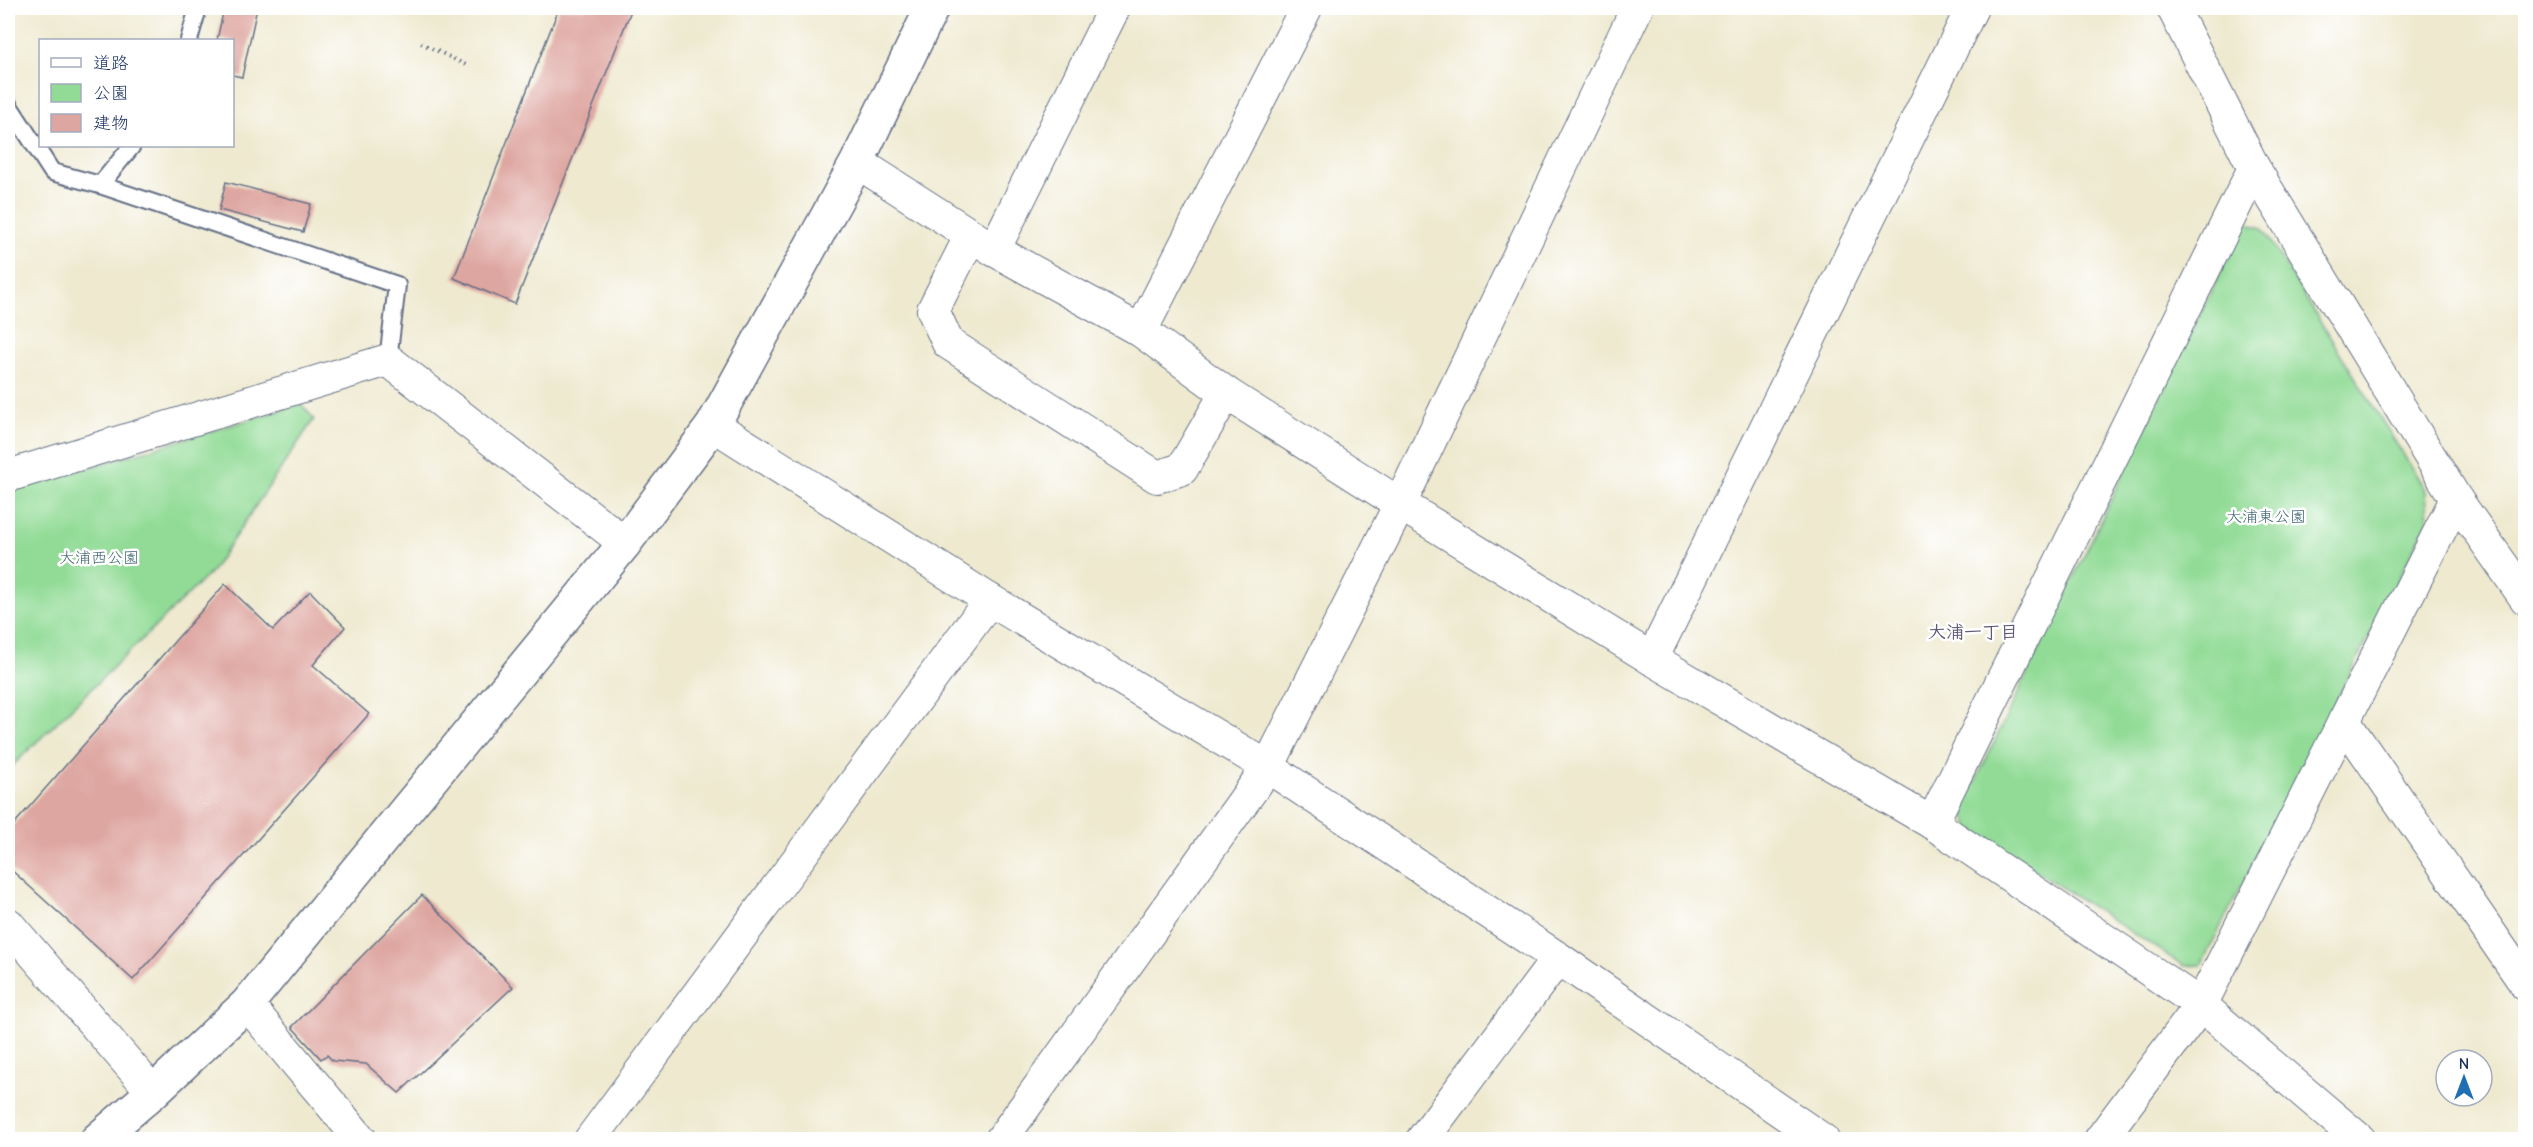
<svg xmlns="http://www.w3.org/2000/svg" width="2533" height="1147" font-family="'Comic Neue','Klee One',sans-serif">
	<rect width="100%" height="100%" fill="#fff"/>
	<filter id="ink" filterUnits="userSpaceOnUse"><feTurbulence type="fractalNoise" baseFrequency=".0167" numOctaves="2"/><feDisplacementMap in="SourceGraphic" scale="12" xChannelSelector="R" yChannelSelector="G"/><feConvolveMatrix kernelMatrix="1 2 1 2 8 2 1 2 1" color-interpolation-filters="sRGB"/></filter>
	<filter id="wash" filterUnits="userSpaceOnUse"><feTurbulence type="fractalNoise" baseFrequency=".008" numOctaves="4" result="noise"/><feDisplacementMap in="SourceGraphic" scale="24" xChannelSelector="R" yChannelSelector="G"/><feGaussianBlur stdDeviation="1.35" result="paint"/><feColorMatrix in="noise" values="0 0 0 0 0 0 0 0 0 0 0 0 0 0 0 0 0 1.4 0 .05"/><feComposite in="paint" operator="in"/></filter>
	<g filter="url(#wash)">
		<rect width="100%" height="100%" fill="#eee9cf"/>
		<!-- green -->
		<g fill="#92db96" stroke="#56857a" stroke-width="1.5">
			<polygon points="2244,223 2262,228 2426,491 2428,521 2201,965 2184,966 1969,828 1963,807"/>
			<polygon points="301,404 314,419 212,571 8,770 8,492"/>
		</g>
		<g id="blocks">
			<!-- building -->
			<g fill="#dea6a0">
				<polygon points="224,8 257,8 242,77 232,75 232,40 217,40"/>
				<polygon points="559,8 632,8 515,304 454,278"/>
				<polygon points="226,182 311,204 303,232 219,210"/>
				<polygon points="225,584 273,630 310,591 345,627 313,665 369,714 133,980 8,867 8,831"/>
				<polygon points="422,895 513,987 399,1093 366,1064 333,1061 327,1055 321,1059 292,1027"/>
			</g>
		</g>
	</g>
	<g filter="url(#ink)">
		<use href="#blocks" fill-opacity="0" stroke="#657086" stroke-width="1.5"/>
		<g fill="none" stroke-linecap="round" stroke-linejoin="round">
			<!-- service casing -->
			<g stroke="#657086" stroke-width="20">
				<g id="service">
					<polyline points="189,40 198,8"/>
					<polyline points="8,104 52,172 100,185 132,146"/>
					<polyline points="100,185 397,285 388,360"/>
				</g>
			</g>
			<!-- minor casing -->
			<g stroke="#657086" stroke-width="34">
				<g id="minor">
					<polyline points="2173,8 2254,168 2456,499 2526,599"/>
					<polyline points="857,162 994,250 1141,331 1226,393 1400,504 1652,659 1932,823 2201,1005 2360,1140"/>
					<polyline points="971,235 933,310 948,343 1157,477 1182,469 1226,393"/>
					<polyline points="994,250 1114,8"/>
					<polyline points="1141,331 1306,8"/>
					<polyline points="713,425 990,600 1268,767 1558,958 1823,1140"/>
					<polyline points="8,476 388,360 625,543"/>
					<polyline points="1652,659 1972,8"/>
					<polyline points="2344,721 2526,985"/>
					<polyline points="1932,823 2254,168"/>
					<polyline points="8,924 153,1092"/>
					<polyline points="247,1004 361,1140"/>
					<polyline points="590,1140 990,600"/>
					<polyline points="1001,1140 1268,767 1400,504 1637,8"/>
					<polyline points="1422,1140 1558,958"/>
					<polyline points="2100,1140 2201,1005 2456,499"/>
				</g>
			</g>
			<!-- tertiary casing -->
			<g stroke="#657086" stroke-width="36">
				<polyline id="tertiary" points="97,1140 153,1092 247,1004 625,543 713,425 857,162 932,8"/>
			</g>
			<!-- path -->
			<polyline stroke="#657086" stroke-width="4" stroke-dasharray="1.5 4.5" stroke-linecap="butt" points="421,43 466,65"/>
			<!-- service -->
			<use href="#service" stroke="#fff" stroke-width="16"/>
			<!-- minor -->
			<use href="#minor" stroke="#fff" stroke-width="32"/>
			<!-- tertiary -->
			<use href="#tertiary" stroke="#fff" stroke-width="33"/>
		</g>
	</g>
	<g text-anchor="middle" stroke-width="5" stroke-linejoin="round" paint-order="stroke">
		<!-- park labels -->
		<g font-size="16" fill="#3f636f" stroke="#fff">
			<text x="2266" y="522">大浦東公園</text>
			<text x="99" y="563">大浦西公園</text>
		</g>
		<!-- neighbourhood labels -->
		<g font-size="18" font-weight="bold" fill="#5f5975" stroke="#fff">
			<text x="1973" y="638">大浦一丁目</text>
		</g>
	</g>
	<!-- margin -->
	<rect width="2533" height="1147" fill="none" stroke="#fff" stroke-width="30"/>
	<!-- legend -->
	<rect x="39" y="39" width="195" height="108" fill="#ffffff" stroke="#a4acbf" stroke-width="1.5"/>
	<rect x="51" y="58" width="30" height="9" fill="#ffffff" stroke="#a4acbf" stroke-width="1.5"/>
	<text x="93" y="69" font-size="18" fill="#1b2f5e">道路</text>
	<rect x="51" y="84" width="30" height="18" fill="#92db96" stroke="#a4acbf" stroke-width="1.5"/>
	<text x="93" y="99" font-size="18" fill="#1b2f5e">公園</text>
	<rect x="51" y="114" width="30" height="18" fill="#dea6a0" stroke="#a4acbf" stroke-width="1.5"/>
	<text x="93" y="129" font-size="18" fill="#1b2f5e">建物</text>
	<!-- north arrow -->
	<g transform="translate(2464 1078)"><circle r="28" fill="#ffffff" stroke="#a4acbf" stroke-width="1.5"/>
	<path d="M0-4.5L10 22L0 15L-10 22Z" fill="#1f6fb2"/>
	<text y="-9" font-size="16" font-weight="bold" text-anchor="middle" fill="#1b2f5e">N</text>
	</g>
</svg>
